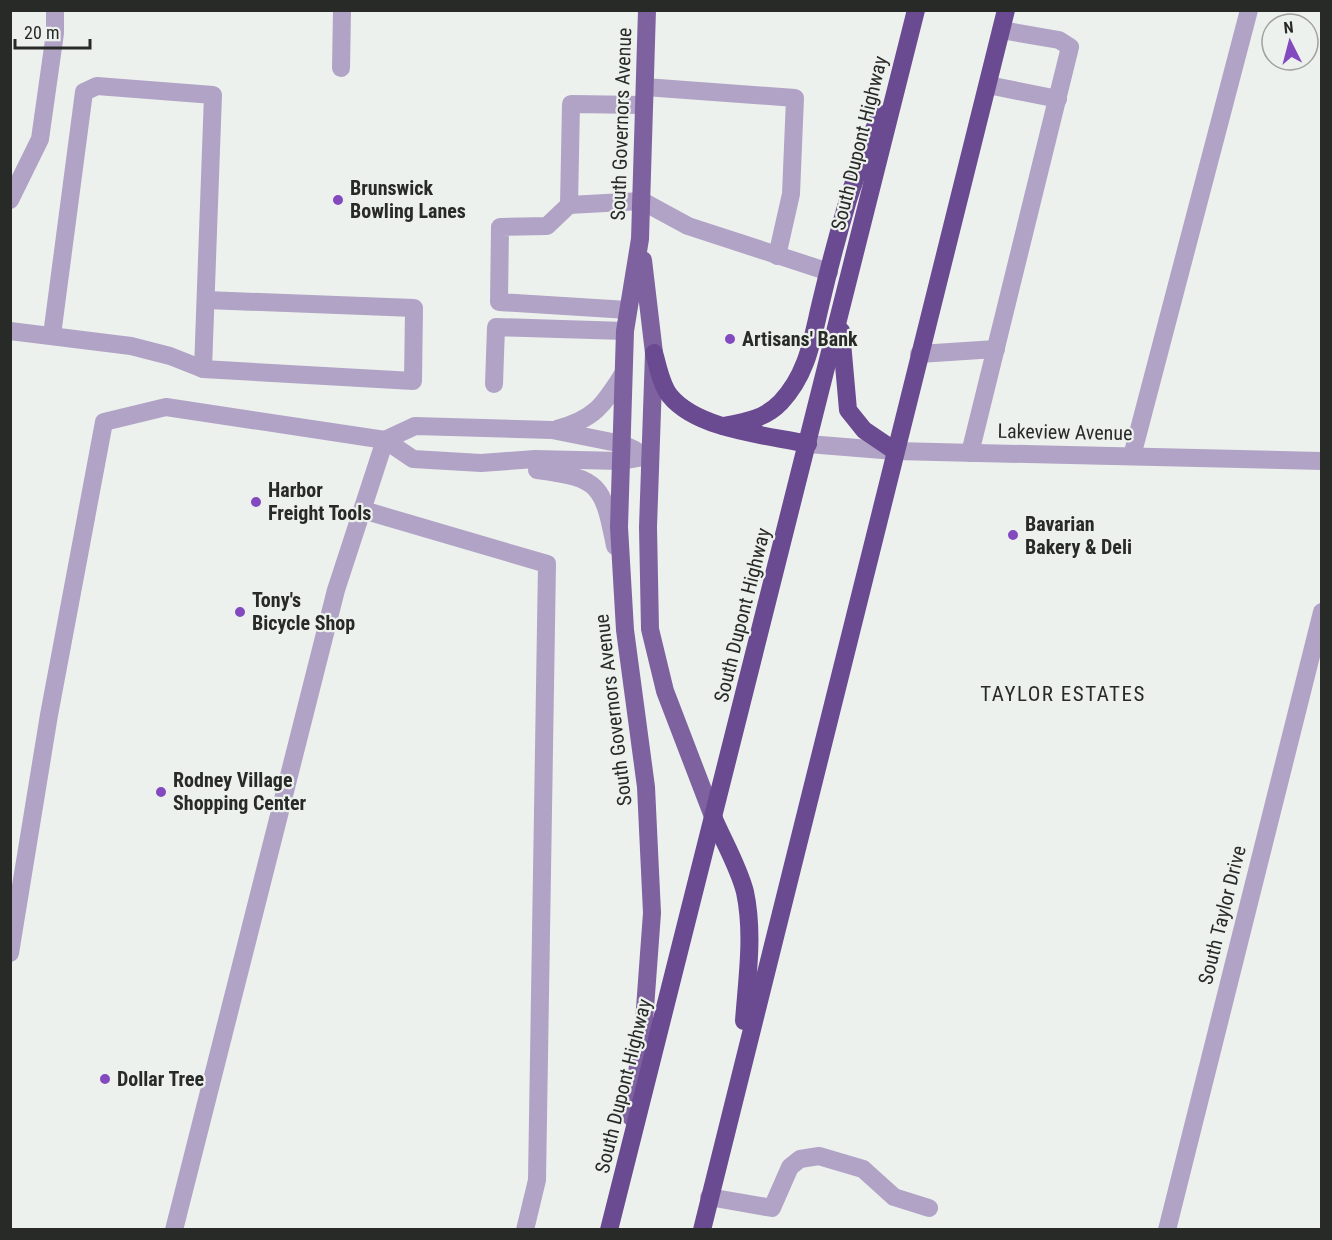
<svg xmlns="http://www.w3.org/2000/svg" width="1332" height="1240" font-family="'Roboto Condensed',sans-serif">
	<rect width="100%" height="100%" fill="#edf1ed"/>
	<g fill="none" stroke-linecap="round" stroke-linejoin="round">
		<!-- minor -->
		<g stroke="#b1a3c6" stroke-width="18">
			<polyline points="341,68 342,10"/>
			<polyline points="988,85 1058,99"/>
			<polyline points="645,87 795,98 791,194 777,256"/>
			<polyline points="644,105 571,104 569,205 642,201 688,226 829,272"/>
			<polyline points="10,200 40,139 55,33 55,10"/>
			<polyline points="569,205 547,226 500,227 499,302 628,310"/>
			<polyline points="10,331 131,346 170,356 203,369 413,381 414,308 206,300"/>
			<polyline points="52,335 84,92 97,86 213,95 203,369"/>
			<polyline points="919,354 996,349"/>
			<polyline points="494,384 496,327 625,331"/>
			<path d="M 557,429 C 594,419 603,406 623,374"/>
			<polyline points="808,444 895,451 1322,461"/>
			<polyline points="970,453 1070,47 1059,40 1001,30"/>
			<polyline points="1132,456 1249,10"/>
			<path d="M 537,470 C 600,478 603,485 615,546"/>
			<polyline points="363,510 547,564 537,1180 525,1230"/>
			<polyline points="10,953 49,715 104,422 166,407 385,440 413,459 481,463 535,459 621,461 650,456"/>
			<polyline points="709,1197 772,1208 790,1167 800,1159 819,1156 863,1169 894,1197 929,1208"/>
			<polyline points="174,1230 336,590 385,440 415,426 552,430 622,444 635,450"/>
			<polyline points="1167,1230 1322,612"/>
		</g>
		<!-- major -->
		<g stroke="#7d629f" stroke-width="18">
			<polyline points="643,260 654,353 648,527 650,629 665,691 714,819"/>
			<polyline points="631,1117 644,1022 652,913 646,787 625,630 619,527 625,331 640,239 647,10"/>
		</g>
		<!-- highway -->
		<g stroke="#6a4a91" stroke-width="18">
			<polyline points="841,331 848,410 864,430 895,451"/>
			<path d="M 654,353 C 658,366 661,385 670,396 C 698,430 767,435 808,444"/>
			<path d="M 723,426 C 745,422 765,419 781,402 C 808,373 812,339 821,302 C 829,268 838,234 848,200 C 857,171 869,143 880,114"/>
			<path d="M 714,819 C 724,842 739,868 745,892 C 754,934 747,979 744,1021"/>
			<polyline points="609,1230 916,10"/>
			<polyline points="702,1230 1006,10"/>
		</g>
	</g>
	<!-- markers -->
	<g fill="#8349bf" stroke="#edf1ed" stroke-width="2">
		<circle cx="338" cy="200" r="6"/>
		<circle cx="730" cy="339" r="6"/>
		<circle cx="256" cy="502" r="6"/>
		<circle cx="1013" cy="535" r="6"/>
		<circle cx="240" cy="612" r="6"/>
		<circle cx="161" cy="792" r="6"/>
		<circle cx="105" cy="1079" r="6"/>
	</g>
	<g text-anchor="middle" stroke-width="4.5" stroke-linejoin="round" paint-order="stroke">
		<!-- street labels -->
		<g font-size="20" fill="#282a28" stroke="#edf1ed">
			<text transform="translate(621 124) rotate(-88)" y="7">South Governors Avenue</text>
			<text transform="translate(859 143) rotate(-76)" y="7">South Dupont Highway</text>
			<text transform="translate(1065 432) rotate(1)" y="7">Lakeview Avenue</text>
			<text transform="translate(742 615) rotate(-76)" y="7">South Dupont Highway</text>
			<text transform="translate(613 710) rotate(-97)" y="7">South Governors Avenue</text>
			<text transform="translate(1222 915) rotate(-76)" y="7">South Taylor Drive</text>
			<text transform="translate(623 1086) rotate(-76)" y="7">South Dupont Highway</text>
		</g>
		<!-- poi labels -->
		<g font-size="20" font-weight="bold" fill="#282a28" stroke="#edf1ed" text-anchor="start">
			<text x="350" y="195">Brunswick<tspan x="350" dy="23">Bowling Lanes</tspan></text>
			<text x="742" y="346">Artisans' Bank</text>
			<text x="268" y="497">Harbor<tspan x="268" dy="23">Freight Tools</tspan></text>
			<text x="1025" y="531">Bavarian<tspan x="1025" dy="23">Bakery &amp; Deli</tspan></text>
			<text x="252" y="607">Tony's<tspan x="252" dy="23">Bicycle Shop</tspan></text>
			<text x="173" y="787">Rodney Village<tspan x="173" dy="23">Shopping Center</tspan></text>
			<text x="117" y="1086">Dollar Tree</text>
		</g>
		<!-- neighbourhood labels -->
		<g font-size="21" letter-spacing="1.5" fill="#282a28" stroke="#edf1ed">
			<text x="1063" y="701">TAYLOR ESTATES</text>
		</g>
	</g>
	<!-- border -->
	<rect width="1332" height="1240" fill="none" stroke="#282a28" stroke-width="24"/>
	<!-- north arrow -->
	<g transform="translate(1290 42) rotate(354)"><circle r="28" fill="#edf1ed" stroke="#9ea19e" stroke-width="1.5"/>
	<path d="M0-4.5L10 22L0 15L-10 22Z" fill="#8349bf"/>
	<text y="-9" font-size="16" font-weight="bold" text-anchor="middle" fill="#282a28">N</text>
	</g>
	<!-- scale -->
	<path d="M15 39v9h75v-9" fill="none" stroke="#282a28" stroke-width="3"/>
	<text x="24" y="39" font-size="18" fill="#282a28" stroke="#edf1ed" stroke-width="4.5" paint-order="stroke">20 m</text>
</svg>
